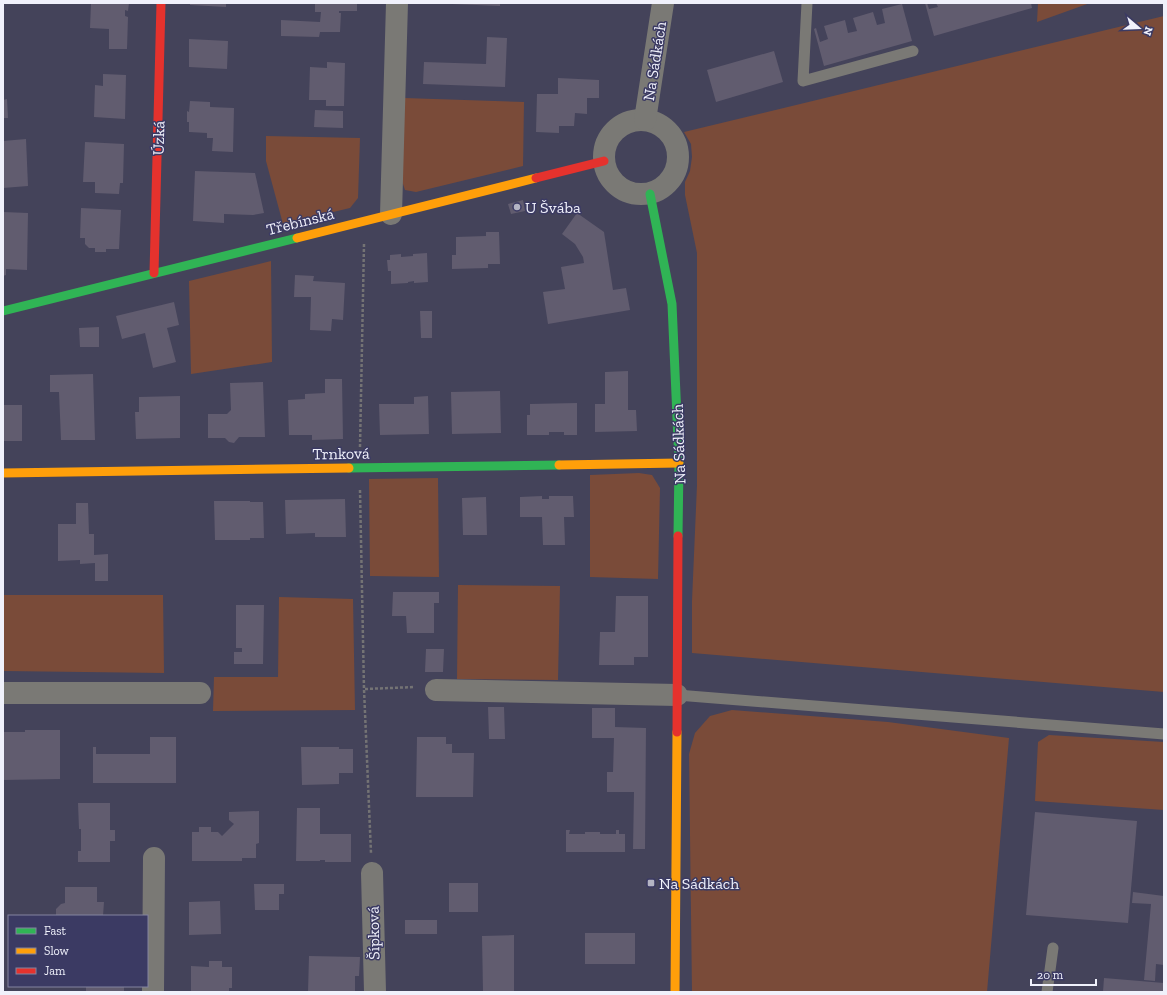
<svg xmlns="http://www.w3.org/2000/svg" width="1167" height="995" font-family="'Zilla Slab',serif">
	<rect width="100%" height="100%" fill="#44435a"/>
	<!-- green -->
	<g fill="#7a4b39">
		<polygon points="1038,3 1090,3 1037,22"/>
		<polygon points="1164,16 1164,692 692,653 692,601 697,485 697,253 685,195 685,182 690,171 692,157 691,144 684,132"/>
		<polygon points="404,98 524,102 523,166 416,192 405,190 401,178"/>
		<polygon points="266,136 360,138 358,198 350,208 283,224 266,161"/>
		<polygon points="271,261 272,362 191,374 189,281"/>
		<polygon points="639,473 652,475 660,488 658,579 590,577 590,475"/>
		<polygon points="438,478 439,577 370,576 369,479"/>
		<polygon points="458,585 560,586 558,680 457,679"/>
		<polygon points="3,595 163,595 164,673 3,671"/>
		<polygon points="279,597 353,599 355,710 213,711 214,677 278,677"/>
		<polygon points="732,710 888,722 1009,738 987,992 692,992 689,754 695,733 710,716"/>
		<polygon points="1049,735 1164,742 1164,810 1035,801 1038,742"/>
	</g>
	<!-- building -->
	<g fill="#615c6f">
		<polygon points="91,3 129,3 128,11 125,10 125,16 128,17 127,49 109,49 109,29 90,28"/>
		<polygon points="190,3 226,3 226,7 190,5"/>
		<polygon points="315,3 357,3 357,11 339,11 339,13 341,13 340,32 320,32 319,37 281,36 281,20 320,22 321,12 315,12"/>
		<polygon points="452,3 500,3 500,6 452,4"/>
		<polygon points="925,3 927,3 929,9 938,7 936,3 1031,3 1032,8 934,36"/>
		<polygon points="902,4 912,41 824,66 814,29 816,28 820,42 828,39 824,26 845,20 848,33 857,31 853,18 873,12 877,25 885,23 882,9"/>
		<polygon points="487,37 507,38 505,87 423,84 424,62 486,64"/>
		<polygon points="189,39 228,41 227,69 189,67"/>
		<polygon points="774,51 783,82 716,102 707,70"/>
		<polygon points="327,62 345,63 344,106 326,106 326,100 309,100 310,67 327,68"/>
		<polygon points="103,74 126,75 125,119 94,117 95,85 103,86"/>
		<polygon points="558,78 599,80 599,98 587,98 587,114 575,113 574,126 559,126 559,133 536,132 537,94 558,94"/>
		<polygon points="7,99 8,118 3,118 3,100"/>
		<polygon points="190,101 210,102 210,107 234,108 233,152 212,151 213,138 207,138 207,133 189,132 189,122 187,122 187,111 189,112"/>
		<polygon points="315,110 343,111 343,128 314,127"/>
		<polygon points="26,139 28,186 3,188 3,141"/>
		<polygon points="85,142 124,144 123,183 120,183 119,194 95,193 95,182 83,182"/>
		<polygon points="195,171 255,173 264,213 253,215 224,214 224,223 193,221"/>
		<polygon points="523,200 525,211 511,214 508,204"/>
		<polygon points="81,208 121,210 119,249 106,249 106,252 95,252 95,248 89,248 85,244 85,238 80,238"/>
		<polygon points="3,212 28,213 27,270 6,269 6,275 3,276"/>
		<polygon points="577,213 604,232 613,290 626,288 630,310 548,324 543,292 565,289 561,267 584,263 583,257 575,244 562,234"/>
		<polygon points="486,232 499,232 500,264 488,264 488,268 452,269 452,255 456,255 456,237 486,236"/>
		<polygon points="427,253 428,282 414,283 414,281 408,282 408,283 391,284 391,271 388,271 387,260 390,260 390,255 401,254 401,257 413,256 413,254"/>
		<polygon points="295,275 314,276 313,281 345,283 343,320 332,319 331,331 310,330 311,297 294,297"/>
		<polygon points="174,302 179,325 167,328 176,362 153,368 145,333 122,339 116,316"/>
		<polygon points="420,311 432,311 432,338 421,338"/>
		<polygon points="99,327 99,347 80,347 79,328"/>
		<polygon points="628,371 628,410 636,410 637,431 595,432 595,404 605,404 605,372"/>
		<polygon points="93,374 95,440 61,440 59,392 50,392 50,375"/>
		<polygon points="325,379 342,379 343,439 312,440 312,435 289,435 288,400 305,399 305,394 325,393"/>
		<polygon points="263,382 265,437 239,437 234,443 229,442 225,438 208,438 208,414 227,414 231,410 230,383"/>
		<polygon points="500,391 501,433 452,434 451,392"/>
		<polygon points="180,396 180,438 136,439 135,412 139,412 139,397"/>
		<polygon points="428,396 429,434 380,435 379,404 414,404 414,397"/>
		<polygon points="577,403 577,435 564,435 564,432 549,432 549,435 527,435 527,415 530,415 530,404"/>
		<rect x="3" y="405" width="19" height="36"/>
		<polygon points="542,496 542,499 549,499 549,496 573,496 574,517 564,517 565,545 543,545 542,517 520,517 520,497"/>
		<polygon points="486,497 487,535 463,535 462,498"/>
		<polygon points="345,499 346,537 315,537 315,533 286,534 285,500"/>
		<polygon points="214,501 250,501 250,502 263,502 264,538 250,538 250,540 215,540"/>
		<polygon points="76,503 88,503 89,534 94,534 94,555 108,554 108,581 95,581 95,563 80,564 80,560 58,561 58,524 76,524"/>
		<polygon points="393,592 439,592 439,603 434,603 434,633 407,633 406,616 392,616"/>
		<polygon points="616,596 648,596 648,657 634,657 634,665 599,665 600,632 615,632"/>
		<polygon points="236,605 264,605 263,664 234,664 234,652 242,652 242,648 236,648"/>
		<polygon points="426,649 444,649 443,672 425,672"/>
		<polygon points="488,707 504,707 505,739 489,739"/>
		<polygon points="592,708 615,708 615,727 646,728 645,849 633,849 634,792 607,792 607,772 613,772 614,738 592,738"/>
		<polygon points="25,730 60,730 60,779 3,780 3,732 25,732"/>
		<polygon points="150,737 176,737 176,783 93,783 93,747 96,747 96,754 150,754"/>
		<polygon points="417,737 446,737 446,744 452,744 452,753 474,753 473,797 416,797"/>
		<polygon points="301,747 339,747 339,749 353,749 353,773 339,773 339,784 302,785"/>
		<polygon points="78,803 110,803 110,830 115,830 115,841 110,841 110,862 78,862 78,851 81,851 81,829 79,829"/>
		<polygon points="297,808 320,808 320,834 351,834 351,862 325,862 325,860 320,860 320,861 296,861"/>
		<polygon points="259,811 259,843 256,844 256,858 242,858 242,861 192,861 192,832 199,832 199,827 211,827 211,832 218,832 222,836 234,824 229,820 229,812"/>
		<polygon points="1035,812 1137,821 1128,923 1026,915"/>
		<polygon points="566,830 570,830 569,834 585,834 585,832 600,832 600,834 616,834 616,830 619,830 619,834 625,834 625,852 566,852"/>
		<rect x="449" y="883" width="29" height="29"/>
		<polygon points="254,884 284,884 284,894 279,894 279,910 255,910"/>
		<polygon points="65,887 97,887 97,902 104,902 103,916 57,916 56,915 56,909 61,904 65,903"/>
		<polygon points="1133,892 1164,896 1164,965 1156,964 1155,981 1144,980 1151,904 1132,903"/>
		<polygon points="220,901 221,934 189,935 189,902"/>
		<rect x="405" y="920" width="32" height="14"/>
		<rect x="585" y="933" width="50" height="31"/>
		<polygon points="514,935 514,992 483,992 482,936"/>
		<polygon points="309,956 360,957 359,976 355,976 355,992 308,992"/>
		<polygon points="209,961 222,961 222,967 232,967 232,988 229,988 229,992 191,992 191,966 209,967"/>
		<polygon points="1104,978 1164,983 1164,992 1103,992"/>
		<rect x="86" y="986" width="38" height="6"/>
	</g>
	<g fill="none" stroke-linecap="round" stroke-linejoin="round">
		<!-- path -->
		<g stroke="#747374" stroke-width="2.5" stroke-dasharray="3 2" stroke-linecap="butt">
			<polyline points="360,447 364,244"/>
			<polyline points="360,490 364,689 371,853"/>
			<polyline points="365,689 415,687"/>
		</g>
		<!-- lane -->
		<g stroke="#7a7975" stroke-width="11">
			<polyline points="807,3 803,81 913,51"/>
			<polyline points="677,695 1164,734"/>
			<polyline points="1047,992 1053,948"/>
		</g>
		<!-- street -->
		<g stroke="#7a7975" stroke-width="22">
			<circle cx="641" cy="157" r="37"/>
			<polyline points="645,120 663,3"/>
			<polyline points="391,214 397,3"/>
			<polyline points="436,690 677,695"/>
			<polyline points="3,693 200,693"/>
			<polyline points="372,873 375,992"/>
			<polyline points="153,992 154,858"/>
		</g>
		<!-- fast -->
		<g stroke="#30b455" stroke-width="9">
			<polyline points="650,194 672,304 679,463 678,536"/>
			<polyline points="3,311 297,238"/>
			<polyline points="349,468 559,465"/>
		</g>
		<!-- slow -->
		<g stroke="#ff9f0a" stroke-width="9">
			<polyline points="297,238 536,178"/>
			<polyline points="559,465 679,463"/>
			<polyline points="3,473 349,468"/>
			<polyline points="675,992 677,732"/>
		</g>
		<!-- jam -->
		<g stroke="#e5322d" stroke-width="9">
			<polyline points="536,178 604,161"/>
			<polyline points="154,273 161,3"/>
			<polyline points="677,732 678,536"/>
		</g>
	</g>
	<!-- markers -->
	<g fill="#b4b4c3" stroke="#3b3a63" stroke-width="1.5">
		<circle cx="517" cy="207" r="4"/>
		<rect x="647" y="879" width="8" height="8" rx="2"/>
	</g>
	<g text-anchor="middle" stroke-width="3" stroke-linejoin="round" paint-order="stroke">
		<!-- street labels -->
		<g font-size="16" fill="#f0f1fb" stroke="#3b3a63">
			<text transform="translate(654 61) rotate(-81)" y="6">Na Sádkách</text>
			<text transform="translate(158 138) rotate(-88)" y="6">Úzká</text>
			<text transform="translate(300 221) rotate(-14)" y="6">Třebínská</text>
			<text transform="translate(678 444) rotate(-92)" y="6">Na Sádkách</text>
			<text transform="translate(341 453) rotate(-1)" y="6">Trnková</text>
			<text transform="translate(373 933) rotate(-91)" y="6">Šípková</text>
		</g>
		<!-- poi labels -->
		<g font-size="16" fill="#f0f1fb" stroke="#3b3a63" text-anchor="start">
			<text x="525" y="213">U Švába</text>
			<text x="659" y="889">Na Sádkách</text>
		</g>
	</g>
	<!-- border -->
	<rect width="1167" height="995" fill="none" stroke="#f0f1fb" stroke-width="8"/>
	<!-- legend -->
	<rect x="8" y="915" width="140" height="72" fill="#3b3a63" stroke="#8383a0"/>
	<rect x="16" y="928" width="20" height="6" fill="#30b455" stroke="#8383a0"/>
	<text x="44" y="935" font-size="12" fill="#f0f1fb">Fast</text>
	<rect x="16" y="948" width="20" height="6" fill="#ff9f0a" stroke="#8383a0"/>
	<text x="44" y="955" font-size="12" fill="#f0f1fb">Slow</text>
	<rect x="16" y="968" width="20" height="6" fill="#e5322d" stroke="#8383a0"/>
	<text x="44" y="975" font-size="12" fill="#f0f1fb">Jam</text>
	<!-- north arrow -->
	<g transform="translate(1139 28) rotate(109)" stroke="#3b3a63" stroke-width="3" paint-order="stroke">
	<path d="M0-3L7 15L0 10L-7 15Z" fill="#f0f1fb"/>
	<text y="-6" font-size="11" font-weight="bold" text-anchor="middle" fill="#f0f1fb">N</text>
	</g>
	<!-- scale -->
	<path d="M1031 979v6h65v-6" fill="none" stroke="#f0f1fb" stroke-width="2"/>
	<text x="1037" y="979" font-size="12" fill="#f0f1fb" stroke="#3b3a63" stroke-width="3" paint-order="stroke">20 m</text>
</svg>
